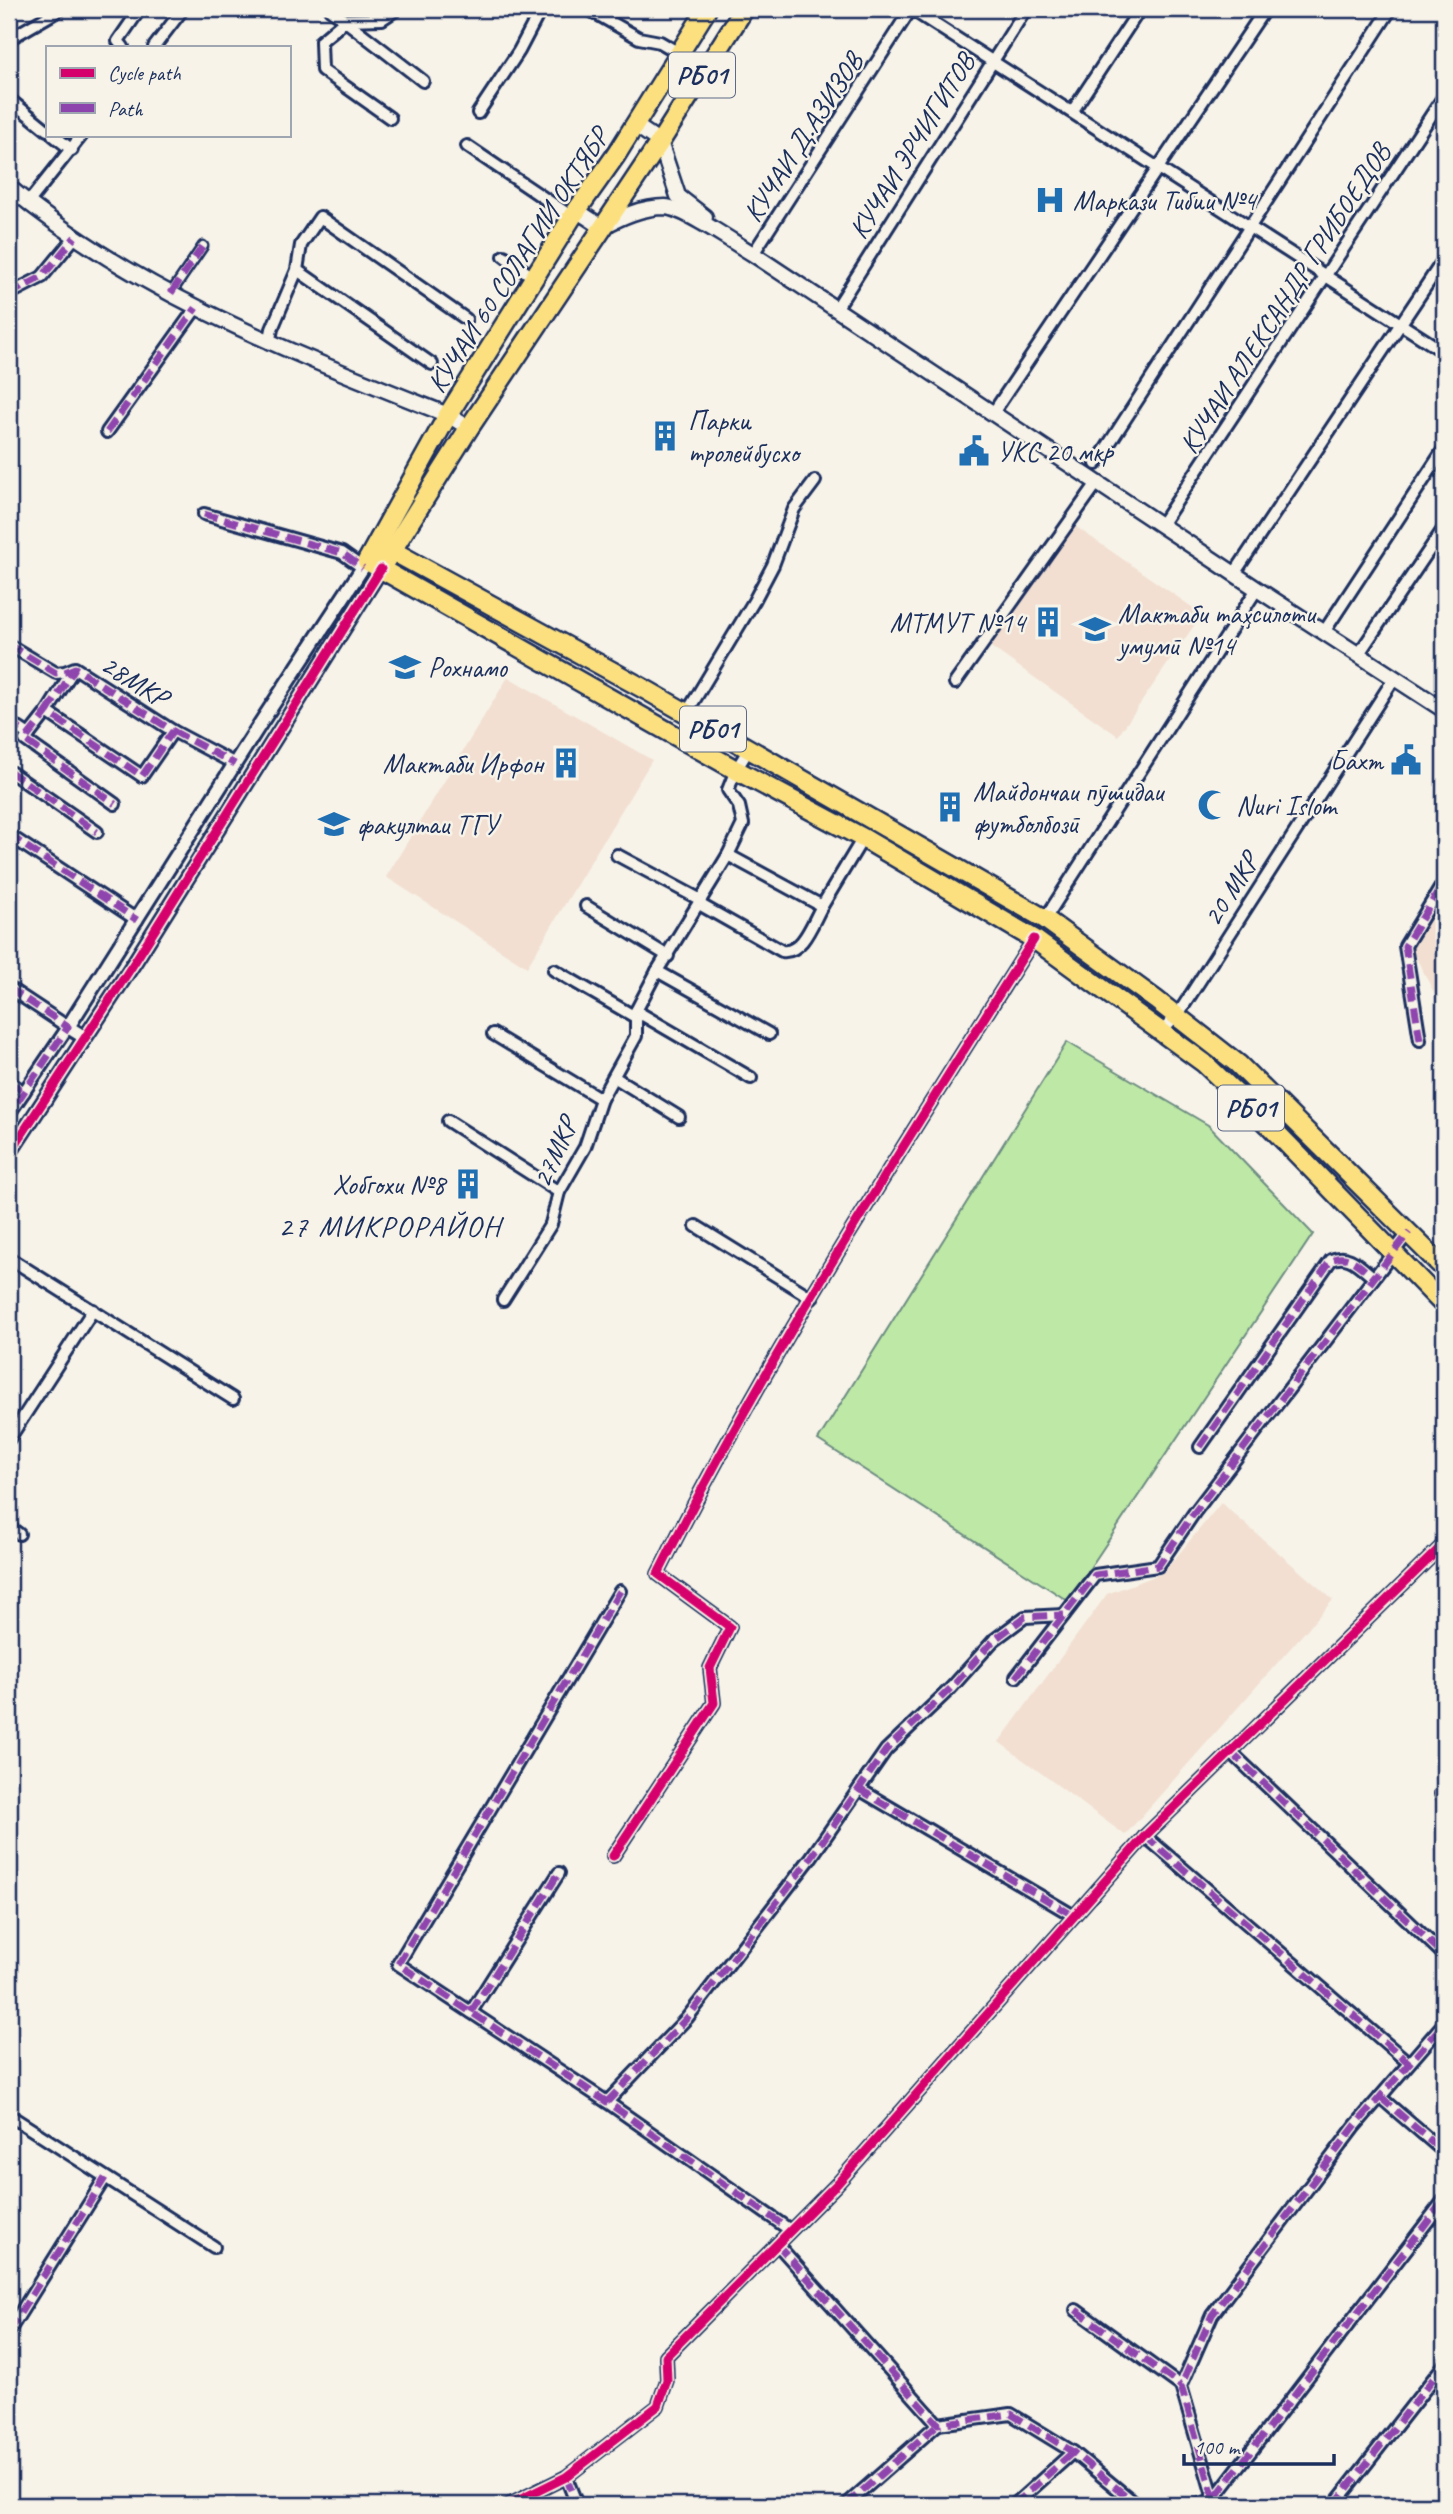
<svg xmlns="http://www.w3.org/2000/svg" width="1453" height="2514" font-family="Caveat,sans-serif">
	<rect width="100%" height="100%" fill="#f7f3e8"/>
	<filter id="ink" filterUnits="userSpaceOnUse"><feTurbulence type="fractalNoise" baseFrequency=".0143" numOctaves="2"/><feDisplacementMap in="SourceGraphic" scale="14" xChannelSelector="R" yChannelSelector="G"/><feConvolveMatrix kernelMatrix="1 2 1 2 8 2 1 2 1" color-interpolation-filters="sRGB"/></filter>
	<g filter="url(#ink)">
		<!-- built -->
		<g fill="#f2dfd1">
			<polygon points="1072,524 1202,614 1118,736 988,645"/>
			<polygon points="508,677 652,760 527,967 386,877"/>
			<polygon points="1444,893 1444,1012 1409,944"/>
			<polygon points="1221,1503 1333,1600 1125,1835 999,1742 1107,1594 1163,1573"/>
		</g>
		<!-- green -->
		<polygon fill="#bee8a5" stroke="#6c8c82" stroke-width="2" points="1067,1042 1208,1125 1313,1234 1068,1601 818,1440"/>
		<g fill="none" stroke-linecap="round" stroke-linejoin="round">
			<!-- pedestrian casing -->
			<g stroke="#1b2f5e" stroke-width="13">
				<polyline id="pedestrian" points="171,293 203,246"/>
			</g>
			<!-- minor casing -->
			<g stroke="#1b2f5e" stroke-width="16">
				<g id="minor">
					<polyline points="330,9 423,81"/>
					<polyline points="588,9 639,38 660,42 679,53"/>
					<polyline points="911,9 1444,352"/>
					<polyline points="9,39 61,9"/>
					<polyline points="123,47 118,41 140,9"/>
					<polyline points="154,47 183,9"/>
					<polyline points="9,99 47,130"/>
					<polyline points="1072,112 1140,9"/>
					<polyline points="478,113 519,51 541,9"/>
					<polyline points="390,118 322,70 321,41 346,20 382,19 397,9"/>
					<polyline points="53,135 72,150"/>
					<polyline points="467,146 572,217"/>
					<polyline points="28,203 82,135"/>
					<polyline points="753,254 911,9"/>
					<polyline points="504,256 534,278"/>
					<polyline points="297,270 432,364"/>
					<polyline points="9,294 42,277 75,237"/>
					<polyline points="836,309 1026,9"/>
					<polyline points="269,343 272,329 297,270 301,245 320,217 466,319"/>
					<polyline points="993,413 1265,9"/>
					<polyline points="107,432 196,308"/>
					<polyline points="1096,464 1391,9"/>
					<polyline points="204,514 342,553 363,568"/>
					<polyline points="1161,525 1444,96"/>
					<polyline points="1234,574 1444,259"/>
					<polyline points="1324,632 1444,449"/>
					<polyline points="9,645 56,673 65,672 75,668 173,731 142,776 47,712 25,740 115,804"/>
					<polyline points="1358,655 1444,528"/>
					<polyline points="955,683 1097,483"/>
					<polyline points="47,712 73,670"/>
					<polyline points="686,714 754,601 773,565 794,509 815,481"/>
					<polyline points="9,722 29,735"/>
					<polyline points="173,731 235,764"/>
					<polyline points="9,771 97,832"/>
					<polyline points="9,835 137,920"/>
					<polyline points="617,855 701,900"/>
					<polyline points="728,855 822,906 863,838"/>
					<path d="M 699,904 L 782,951 C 803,954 813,921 822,906"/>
					<polyline points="586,906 668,956"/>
					<polyline points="1045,919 1257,589"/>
					<polyline points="554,970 637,1018"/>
					<polyline points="657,971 769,1034"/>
					<polyline points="9,988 68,1027 9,1114"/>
					<polyline points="636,1011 751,1078"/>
					<polyline points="1161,1032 1177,1016 1395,677"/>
					<polyline points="493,1034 601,1099"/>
					<polyline points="1420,1040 1405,946 1444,882"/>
					<polyline points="614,1077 679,1117"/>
					<polyline points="9,1082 24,1092"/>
					<polyline points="448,1121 559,1192"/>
					<polyline points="696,1226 812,1298"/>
					<polyline points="9,1258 233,1399"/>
					<polyline points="503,1300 551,1224 559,1192 585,1147 601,1099 636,1036 636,1011 657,971 728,855 743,824 739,806 728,790 736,770 749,749"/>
					<polyline points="9,1439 93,1310"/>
					<path d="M 1200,1447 L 1331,1260 C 1349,1252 1360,1267 1373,1277"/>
					<polyline points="9,1527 19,1534"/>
					<polyline points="620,1591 398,1964 607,2102 790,2230"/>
					<polyline points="1016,1677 1095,1575 1158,1566 1194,1513 1409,1232"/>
					<polyline points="1231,1752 1444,1955"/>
					<polyline points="859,1789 1074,1916"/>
					<polyline points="1441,1794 1444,1797"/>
					<polyline points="1145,1836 1409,2063"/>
					<path d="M 613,1856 L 714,1703 L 710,1668 L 730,1627 L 658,1574 C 768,1354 903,1147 1034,939"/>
					<polyline points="471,2012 559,1873"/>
					<polyline points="1380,2097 1444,2152"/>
					<polyline points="607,2102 687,2018 810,1859 886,1750 951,1688 994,1640 1025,1617 1064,1615"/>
					<polyline points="9,2115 214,2247"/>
					<polyline points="777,2244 938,2424 1011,2414 1073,2452 1137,2505"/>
					<polyline points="1076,2310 1181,2386"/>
					<polyline points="9,2331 105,2178"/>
					<polyline points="566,2477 577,2505"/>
					<polyline points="1214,2499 1181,2386 1212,2315 1355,2126 1444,2023"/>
					<polyline points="509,2505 566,2477 658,2406 667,2380 666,2356 837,2184 1145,1836 1444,1544"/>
					<polyline points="846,2505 938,2424"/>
					<polyline points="1014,2505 1073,2452"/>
					<polyline points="1198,2505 1214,2499 1444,2200"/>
					<polyline points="1334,2505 1444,2365"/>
				</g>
			</g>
			<!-- tertiary casing -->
			<g stroke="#1b2f5e" stroke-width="18">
				<g id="tertiary">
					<polyline points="84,1037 68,1027 260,724 367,561"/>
					<polyline points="9,1154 134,963 381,569"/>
				</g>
			</g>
			<!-- secondary casing -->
			<g stroke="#1b2f5e" stroke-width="19">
				<g id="secondary">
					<polyline points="635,125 660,142 678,196 705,217"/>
					<path d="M 9,187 C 137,294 295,354 448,415 L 469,428"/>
					<path d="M 576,210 L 602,227 C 621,217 642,207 665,207 C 685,208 734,243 753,254 L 1257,589 L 1444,710"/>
				</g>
			</g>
			<!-- trunk casing -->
			<g stroke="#1b2f5e" stroke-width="23">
				<g id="trunk">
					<polyline points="707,9 616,155 572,217 448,415 367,561 736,770 863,838 1034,939 1204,1063 1270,1126 1444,1305"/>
					<polyline points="378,543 648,691 1045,919 1156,1000 1238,1064 1444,1268"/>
					<polyline points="386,560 469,428 660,142 744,9"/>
				</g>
			</g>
			<!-- pedestrian -->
			<use href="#pedestrian" stroke="#f7f3e8" stroke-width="8"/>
			<!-- minor -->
			<use href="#minor" stroke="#f7f3e8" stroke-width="10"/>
			<!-- tertiary -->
			<use href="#tertiary" stroke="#f7f3e8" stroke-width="12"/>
			<!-- secondary -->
			<use href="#secondary" stroke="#f7f3e8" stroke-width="14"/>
			<!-- trunk -->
			<use href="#trunk" stroke="#fce080" stroke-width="18"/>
			<!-- quiet -->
			<g stroke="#8e44ad" stroke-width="7" stroke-dasharray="14 7" stroke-linecap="butt">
				<polyline points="171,293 203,246"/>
				<polyline points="9,294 42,277 75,237"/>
				<polyline points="107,432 196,308"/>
				<polyline points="204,514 342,553 363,568"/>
				<polyline points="9,645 56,673 65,672 75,668 173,731 142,776 47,712 25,740 115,804"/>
				<polyline points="47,712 75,668"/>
				<polyline points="9,722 29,735"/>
				<polyline points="173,731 235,764"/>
				<polyline points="9,771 97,832"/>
				<polyline points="9,835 137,920"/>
				<polyline points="9,988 68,1027 9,1114"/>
				<polyline points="1420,1040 1405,946 1444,882"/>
				<polyline points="9,1082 24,1092"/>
				<path d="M 1200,1447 L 1331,1260 C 1349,1252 1360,1267 1373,1277"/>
				<polyline points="620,1591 398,1964 607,2102 790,2230"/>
				<polyline points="1016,1677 1095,1575 1158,1566 1194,1513 1409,1232"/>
				<polyline points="1231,1752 1444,1955"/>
				<polyline points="859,1789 1074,1916"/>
				<polyline points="1441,1794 1444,1797"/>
				<polyline points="1145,1836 1409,2063"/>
				<polyline points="471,2012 559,1873"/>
				<polyline points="1380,2097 1444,2152"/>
				<polyline points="607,2102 687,2018 810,1859 886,1750 951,1688 994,1640 1025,1617 1064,1615"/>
				<polyline points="777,2244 938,2424 1011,2414 1073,2452 1137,2505"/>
				<polyline points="1076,2310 1181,2386"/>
				<polyline points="9,2331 105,2178"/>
				<polyline points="566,2477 577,2505"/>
				<polyline points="1214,2499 1181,2386 1212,2315 1355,2126 1444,2023"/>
				<polyline points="846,2505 938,2424"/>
				<polyline points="1014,2505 1073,2452"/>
				<polyline points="1198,2505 1214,2499 1444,2200"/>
				<polyline points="1334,2505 1444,2365"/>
			</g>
			<!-- cycleway casing -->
			<g stroke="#f7f3e8" stroke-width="13">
				<g id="cycleway">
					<polyline points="9,1154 134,963 381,569"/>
					<path d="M 613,1856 L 714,1703 L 710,1668 L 730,1627 L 658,1574 C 768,1354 903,1147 1034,939"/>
					<polyline points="509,2505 566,2477 658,2406 667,2380 666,2356 837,2184 1145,1836 1444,1544"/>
				</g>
			</g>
			<!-- cycleway -->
			<use href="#cycleway" stroke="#d6006c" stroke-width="9"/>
		</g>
	</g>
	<!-- icons -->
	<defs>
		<g id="hospital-bare" transform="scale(2.415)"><path d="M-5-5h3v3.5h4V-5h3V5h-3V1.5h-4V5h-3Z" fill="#1f6fb2" stroke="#f7f3e8" stroke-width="2.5" paint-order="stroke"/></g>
		<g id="building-bare" transform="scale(2.415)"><path d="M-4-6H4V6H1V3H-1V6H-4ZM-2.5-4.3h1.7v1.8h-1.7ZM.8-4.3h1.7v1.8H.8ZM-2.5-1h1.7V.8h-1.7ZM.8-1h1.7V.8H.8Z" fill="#1f6fb2" stroke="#f7f3e8" stroke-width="2.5" paint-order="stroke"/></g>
		<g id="civic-bare" transform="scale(2.415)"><path d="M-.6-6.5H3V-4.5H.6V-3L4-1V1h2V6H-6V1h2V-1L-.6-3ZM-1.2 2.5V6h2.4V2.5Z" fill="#1f6fb2" stroke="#f7f3e8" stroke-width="2.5" paint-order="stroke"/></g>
		<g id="school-bare" transform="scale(2.415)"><path d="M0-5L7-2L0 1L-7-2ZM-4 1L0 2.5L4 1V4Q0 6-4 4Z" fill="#1f6fb2" stroke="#f7f3e8" stroke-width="2.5" paint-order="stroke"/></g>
		<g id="mosque-bare" transform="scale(2.415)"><path d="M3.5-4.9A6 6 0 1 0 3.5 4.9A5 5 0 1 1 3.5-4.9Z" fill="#1f6fb2" stroke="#f7f3e8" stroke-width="2.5" paint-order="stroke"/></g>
		<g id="university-bare" transform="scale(2.415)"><path d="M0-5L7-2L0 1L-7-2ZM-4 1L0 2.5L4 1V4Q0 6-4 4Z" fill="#1f6fb2" stroke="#f7f3e8" stroke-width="2.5" paint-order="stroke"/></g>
	</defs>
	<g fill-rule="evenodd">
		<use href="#hospital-bare" x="1050" y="200"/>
		<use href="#building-bare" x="665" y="436"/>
		<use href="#civic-bare" x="974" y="451"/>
		<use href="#building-bare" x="1048" y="622"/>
		<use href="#school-bare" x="1095" y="629"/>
		<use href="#school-bare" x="405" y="667"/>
		<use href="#civic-bare" x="1406" y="760"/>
		<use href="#building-bare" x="566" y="763"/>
		<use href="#mosque-bare" x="1213" y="805"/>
		<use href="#building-bare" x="950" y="807"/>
		<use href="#university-bare" x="334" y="824"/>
		<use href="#building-bare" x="468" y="1184"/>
	</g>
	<g text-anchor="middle" stroke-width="5" stroke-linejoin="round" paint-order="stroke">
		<!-- shield labels -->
		<g fill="#f7f3e8" stroke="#5d6a87" stroke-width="2">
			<rect x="669" y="52.5" width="66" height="45" rx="5"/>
			<rect x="680" y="706.5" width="66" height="45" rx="5"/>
			<rect x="1218" y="1085.5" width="66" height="45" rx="5"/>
		</g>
		<g font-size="26" font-weight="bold" fill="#1b2f5e">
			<text x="702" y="84">РБ01</text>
			<text x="713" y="738">РБ01</text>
			<text x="1251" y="1117">РБ01</text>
		</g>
		<!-- street labels -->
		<g font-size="28" fill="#1b2f5e" stroke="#f7f3e8">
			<text transform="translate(802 137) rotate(-57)" y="10">КУЧАИ Д.АЗИЗОВ</text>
			<text transform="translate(911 146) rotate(-58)" y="10">КУЧАИ ЭРЧИГИТОВ</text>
			<text transform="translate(517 260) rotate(-57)" y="10">КУЧАИ 60 СОЛАГИИ ОКТЯБР</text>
			<text transform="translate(1284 298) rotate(-57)" y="10">КУЧАИ АЛЕКСАНДР ГРИБОЕДОВ</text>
			<text transform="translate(135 680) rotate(32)" y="10">28МКР</text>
			<text transform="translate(1230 889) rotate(-58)" y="10">20 МКР</text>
			<text transform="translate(554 1152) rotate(-66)" y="10">27МКР</text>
		</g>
		<!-- poi labels -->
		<g font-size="28" fill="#1b2f5e" stroke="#f7f3e8" text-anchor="start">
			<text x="1073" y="210">Маркази Тибии №4</text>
			<text x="688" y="430">Парки<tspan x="688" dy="32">тролейбусхо</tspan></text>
			<text x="997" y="461">УКС 20 мкр</text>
			<text x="1118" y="623">Мактаби таҳсилоти<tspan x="1118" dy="32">умумӣ №14</tspan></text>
			<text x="1025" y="632" text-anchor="end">МТМУТ №14</text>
			<text x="428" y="677">Рохнамо</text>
			<text x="1383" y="770" text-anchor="end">Бахт</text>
			<text x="543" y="773" text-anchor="end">Мактаби Ирфон</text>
			<text x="973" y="801">Майдончаи пӯшидаи<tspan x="973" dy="32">футболбозӣ</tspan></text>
			<text x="1236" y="815">Nuri Islom</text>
			<text x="357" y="834">факултаи ТГУ</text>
			<text x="445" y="1194" text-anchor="end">Хобгохи №8</text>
		</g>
		<!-- neighbourhood labels -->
		<g font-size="30" letter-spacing="2" fill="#1b2f5e" stroke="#f7f3e8">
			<text x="390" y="1236">27 МИКРОРАЙОН</text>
		</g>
	</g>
	<!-- margin -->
	<rect width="1453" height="2514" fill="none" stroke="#f7f3e8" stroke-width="35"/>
	<rect x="18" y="18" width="1418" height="2479" fill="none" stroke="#1b2f5e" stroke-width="2.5" filter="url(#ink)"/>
	<!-- legend -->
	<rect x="46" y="46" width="245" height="91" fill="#f7f3e8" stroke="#9fa5b1" stroke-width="2"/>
	<rect x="60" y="68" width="35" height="10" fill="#d6006c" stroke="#9fa5b1" stroke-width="2"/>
	<text x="108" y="80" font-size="21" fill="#1b2f5e">Cycle path</text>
	<rect x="60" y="103" width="35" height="10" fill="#8e44ad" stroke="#9fa5b1" stroke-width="2"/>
	<text x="108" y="116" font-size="21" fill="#1b2f5e">Path</text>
	<!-- scale -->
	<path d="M1184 2454v10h150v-10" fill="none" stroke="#1b2f5e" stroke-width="3.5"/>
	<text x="1194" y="2454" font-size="21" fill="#1b2f5e" stroke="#f7f3e8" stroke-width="5" paint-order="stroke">100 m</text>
</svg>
